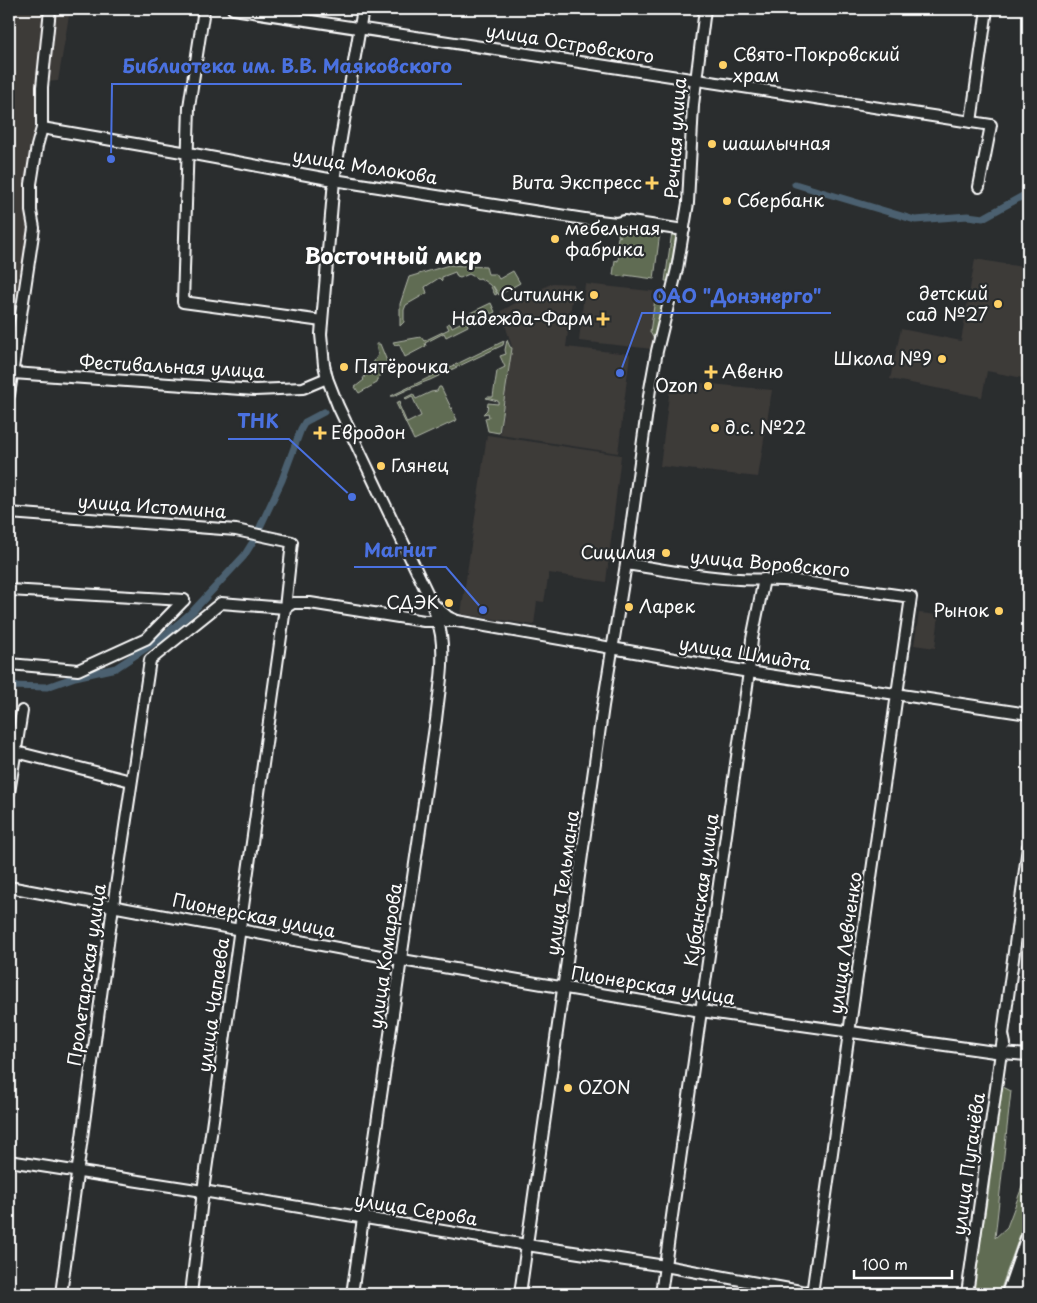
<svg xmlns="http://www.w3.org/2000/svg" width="1037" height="1303" font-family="'Playpen Sans',sans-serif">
	<rect width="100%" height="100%" fill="#2a2d2e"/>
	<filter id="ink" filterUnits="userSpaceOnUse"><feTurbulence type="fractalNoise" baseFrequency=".02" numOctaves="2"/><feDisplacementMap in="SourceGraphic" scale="10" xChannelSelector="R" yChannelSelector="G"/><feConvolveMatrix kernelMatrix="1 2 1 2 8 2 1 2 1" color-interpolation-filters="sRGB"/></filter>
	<g filter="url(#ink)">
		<!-- built -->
		<g fill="#3d3a39">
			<polygon points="9,9 70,9 58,81 46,82 43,122 35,121 26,216 30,233 9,366"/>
			<polygon points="975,259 1028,268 1028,379 987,371 982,397 890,379 901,329 961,341"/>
			<polygon points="552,283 574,284 566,347 630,354 618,453 500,435 512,347 501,311"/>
			<polygon points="585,284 669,293 653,349 579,341"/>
			<polygon points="671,380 772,390 758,477 660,466"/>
			<polygon points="487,435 621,455 606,582 549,573 544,602 537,601 534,625 461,614"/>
			<polygon points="919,613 939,615 935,648 914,645"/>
		</g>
		<!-- green -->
		<g fill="#616c53" stroke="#b0b6a9">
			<polygon points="621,225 631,226 631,228 660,232 654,279 625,275 625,277 613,275 615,260 618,261 619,251 616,250 618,237 621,236 618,236 619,226"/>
			<polygon points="672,232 677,235 679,238 670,281 665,281"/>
			<polygon points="449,265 486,267 488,274 496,274 499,279 513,271 520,283 499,295 493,286 497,294 495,295 490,285 480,278 478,279 469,274 460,278 457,277 455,272 442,277 442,281 439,278 425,287 427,293 406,305 404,310 404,322 400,326 400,304 409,277"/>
			<polygon points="656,293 662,294 665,298 654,339 650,332"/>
			<polygon points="491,303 495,312 491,314 489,311 467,322 468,326 446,337 444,333 425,343 426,346 405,357 399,344 395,345 393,342 421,337 424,341 449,329 447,325 448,323 450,324 452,327 472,317 470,313"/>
			<polygon points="507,340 510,347 512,348 499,433 488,431 485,418 489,417 488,413 483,414 487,410 488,403 498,404 498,401 486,398 487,397 493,397 497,371 505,367 500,356 506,354 505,350"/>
			<polygon points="504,341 503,345 430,380 422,383 394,396 391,396"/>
			<path d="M 376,344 L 380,344 L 389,366 C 381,371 379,374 377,383 L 359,393 L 355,387 L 364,380 L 363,379 L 378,355 Z"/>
			<polygon points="439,387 441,387 457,420 414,440 396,403 400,401 401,403 399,405 407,423 421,416 412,396 406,399 405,398 413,394 416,399 431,392 437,391"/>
			<polygon points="999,1085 1011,1091 995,1238 1007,1227 1028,1171 1028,1212 999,1294 972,1294 989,1189"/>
		</g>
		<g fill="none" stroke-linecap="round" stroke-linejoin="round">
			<!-- canal -->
			<g stroke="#4b606f" stroke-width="7">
				<polyline points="795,184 915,220 968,216 983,218 1028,193"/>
				<polyline points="9,686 47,687 75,677 116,668 164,636 193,611 244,556 254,540 282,480 301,429 305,422 324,412"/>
			</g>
			<!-- minor casing -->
			<g stroke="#fff" stroke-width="14">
				<g id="minor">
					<polyline points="204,9 189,107 183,302 322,321"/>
					<polyline points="233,9 991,125 979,187"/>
					<polyline points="971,122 987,9"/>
					<polyline points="42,128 188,153 334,180 591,220 616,223 624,221 684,230"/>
					<polyline points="13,373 255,390 303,388 327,378"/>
					<polyline points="9,395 34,228 31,211 31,184 37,146 42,128 42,87 50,9"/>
					<polyline points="9,513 236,530 292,542 285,608 203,1191 191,1294"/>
					<path d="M 626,564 C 663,569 701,578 739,579 C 758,580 778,579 797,581 L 911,597 L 897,694 L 812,1294"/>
					<polyline points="9,590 184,600"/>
					<polyline points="433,604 448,617 457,621 749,672 1028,714"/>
					<polyline points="9,664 78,670 146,639 184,600"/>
					<polyline points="16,752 131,781"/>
					<polyline points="9,793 22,711"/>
					<polyline points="9,887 402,960 701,1011 1002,1053 1028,1055"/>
					<polyline points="1005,1044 1003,1034 1028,847"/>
					<polyline points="9,1161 203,1191 527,1245 665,1266 817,1294"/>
					<polyline points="61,1294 113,906 150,660 221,603 285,608 293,603 310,603 424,621 457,621"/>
					<path d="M 352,1294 L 436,720 C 439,692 445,662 441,635 C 439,623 435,612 431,601 L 338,406 L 327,378 L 324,365 L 321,334 L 334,180 L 363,9"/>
					<polyline points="520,1294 603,706 626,564 650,389 657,351 677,269 688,203 693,105 705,9"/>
					<polyline points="661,1294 749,672 752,639 764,579"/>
					<polyline points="967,1294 1003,1038"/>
				</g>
			</g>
			<!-- highway casing -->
			<g stroke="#fff" stroke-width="18">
				<g id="highway">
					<polyline points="1009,1294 1028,1239"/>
					<polyline points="1023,1294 1028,1280"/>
				</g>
			</g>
			<!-- minor -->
			<use href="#minor" stroke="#2a2d2e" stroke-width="10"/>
			<!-- highway -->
			<use href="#highway" stroke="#2a2d2e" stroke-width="14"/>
		</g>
	</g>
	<!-- markers -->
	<g fill="#ffd166" stroke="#2a2d2e" stroke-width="2">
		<circle cx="723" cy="65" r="5"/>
		<circle cx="712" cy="144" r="5"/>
		<path d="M649.5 175.5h5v5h5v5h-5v5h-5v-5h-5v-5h5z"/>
		<circle cx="727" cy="201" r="5"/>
		<circle cx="555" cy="239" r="5"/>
		<circle cx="594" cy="295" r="5"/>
		<circle cx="998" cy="304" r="5"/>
		<path d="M600.5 311.5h5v5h5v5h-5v5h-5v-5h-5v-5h5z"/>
		<circle cx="942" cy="359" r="5"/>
		<circle cx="344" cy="367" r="5"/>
		<path d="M708.5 364.5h5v5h5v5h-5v5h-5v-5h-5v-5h5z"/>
		<circle cx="708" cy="386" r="5"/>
		<circle cx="715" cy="428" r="5"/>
		<path d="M317.5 425.5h5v5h5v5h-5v5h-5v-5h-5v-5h5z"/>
		<circle cx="381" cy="466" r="5"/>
		<circle cx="666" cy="553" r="5"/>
		<circle cx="449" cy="603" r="5"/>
		<circle cx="629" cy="607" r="5"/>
		<circle cx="999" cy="611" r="5"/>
		<circle cx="568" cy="1088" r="5"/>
	</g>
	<g text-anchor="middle" stroke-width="4.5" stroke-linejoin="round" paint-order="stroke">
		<!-- street labels -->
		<g font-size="18" fill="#fff" stroke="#2a2d2e">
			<text transform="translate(570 44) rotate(9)" y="6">улица Островского</text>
			<text transform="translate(676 138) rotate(-86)" y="6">Речная улица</text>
			<text transform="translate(365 167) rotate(9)" y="6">улица Молокова</text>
			<text transform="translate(172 367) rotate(3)" y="6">Фестивальная улица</text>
			<text transform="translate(152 507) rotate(4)" y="6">улица Истомина</text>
			<text transform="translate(770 564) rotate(5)" y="6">улица Воровского</text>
			<text transform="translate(745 654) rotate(9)" y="6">улица Шмидта</text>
			<text transform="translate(563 883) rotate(-82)" y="6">улица Тельмана</text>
			<text transform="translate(702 890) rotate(-82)" y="6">Кубанская улица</text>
			<text transform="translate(254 916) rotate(11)" y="6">Пионерская улица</text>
			<text transform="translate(846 943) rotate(-82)" y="6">улица Левченко</text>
			<text transform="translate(386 956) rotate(-82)" y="6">улица Комарова</text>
			<text transform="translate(87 975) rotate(-82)" y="6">Пролетарская улица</text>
			<text transform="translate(653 986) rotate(9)" y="6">Пионерская улица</text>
			<text transform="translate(214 1005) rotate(-82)" y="6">улица Чапаева</text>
			<text transform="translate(969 1164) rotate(-82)" y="6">улица Пугачёва</text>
			<text transform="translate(416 1210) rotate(9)" y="6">улица Серова</text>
		</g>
		<!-- poi labels -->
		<g font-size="18" fill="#fff" stroke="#2a2d2e" text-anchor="start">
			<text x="733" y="61">Свято-Покровский<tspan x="733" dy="21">храм</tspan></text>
			<text x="722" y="150">шашлычная</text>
			<text x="642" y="189" text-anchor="end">Вита Экспресс</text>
			<text x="737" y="207">Сбербанк</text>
			<text x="565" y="235">мебельная<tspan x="565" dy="21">фабрика</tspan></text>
			<text x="988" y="300" text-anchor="end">детский<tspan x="988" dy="21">сад №27</tspan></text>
			<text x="584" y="301" text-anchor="end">Ситилинк</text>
			<text x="593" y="325" text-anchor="end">Надежда-Фарм</text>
			<text x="932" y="365" text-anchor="end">Школа №9</text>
			<text x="354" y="373">Пятёрочка</text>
			<text x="722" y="378">Авеню</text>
			<text x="698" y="392" text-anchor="end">Ozon</text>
			<text x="725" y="434">д.с. №22</text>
			<text x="331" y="439">Евродон</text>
			<text x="391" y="472">Глянец</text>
			<text x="656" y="559" text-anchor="end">Сицилия</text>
			<text x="439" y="609" text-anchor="end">СДЭК</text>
			<text x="639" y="613">Ларек</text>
			<text x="989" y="617" text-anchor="end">Рынок</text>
			<text x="578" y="1094">OZON</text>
		</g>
		<!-- district labels -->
		<g font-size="22" font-weight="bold" fill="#fff" stroke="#2a2d2e">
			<text x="393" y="264">Восточный мкр</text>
		</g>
	</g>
	<!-- callouts -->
	<path fill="none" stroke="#4a71e0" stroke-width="2" d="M111 159L112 84H462M620 373L642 313H831M352 497L289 439H228M483 610L446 567H354"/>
	<g fill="#4a71e0" stroke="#2a2d2e" stroke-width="2">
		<circle cx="111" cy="159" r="5"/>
		<circle cx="620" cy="373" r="5"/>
		<circle cx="352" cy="497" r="5"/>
		<circle cx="483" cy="610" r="5"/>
	</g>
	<g font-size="19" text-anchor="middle" font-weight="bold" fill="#4a71e0" stroke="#2a2d2e" stroke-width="4.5" stroke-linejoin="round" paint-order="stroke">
		<text x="287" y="73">Библиотека им. В.В. Маяковского</text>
		<text x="737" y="303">ОАО "Донэнерго"</text>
		<text x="258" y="428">ТНК</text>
		<text x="400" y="557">Магнит</text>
	</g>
	<!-- margin -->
	<rect width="1037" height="1303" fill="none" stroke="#2a2d2e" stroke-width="30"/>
	<rect x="15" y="15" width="1007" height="1273" fill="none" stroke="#fff" stroke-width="2" filter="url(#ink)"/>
	<!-- scale -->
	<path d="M854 1270v8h98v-8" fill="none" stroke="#ffffff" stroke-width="2.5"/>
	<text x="862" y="1270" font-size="15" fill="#ffffff" stroke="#2a2d2e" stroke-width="4" paint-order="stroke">100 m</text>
</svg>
